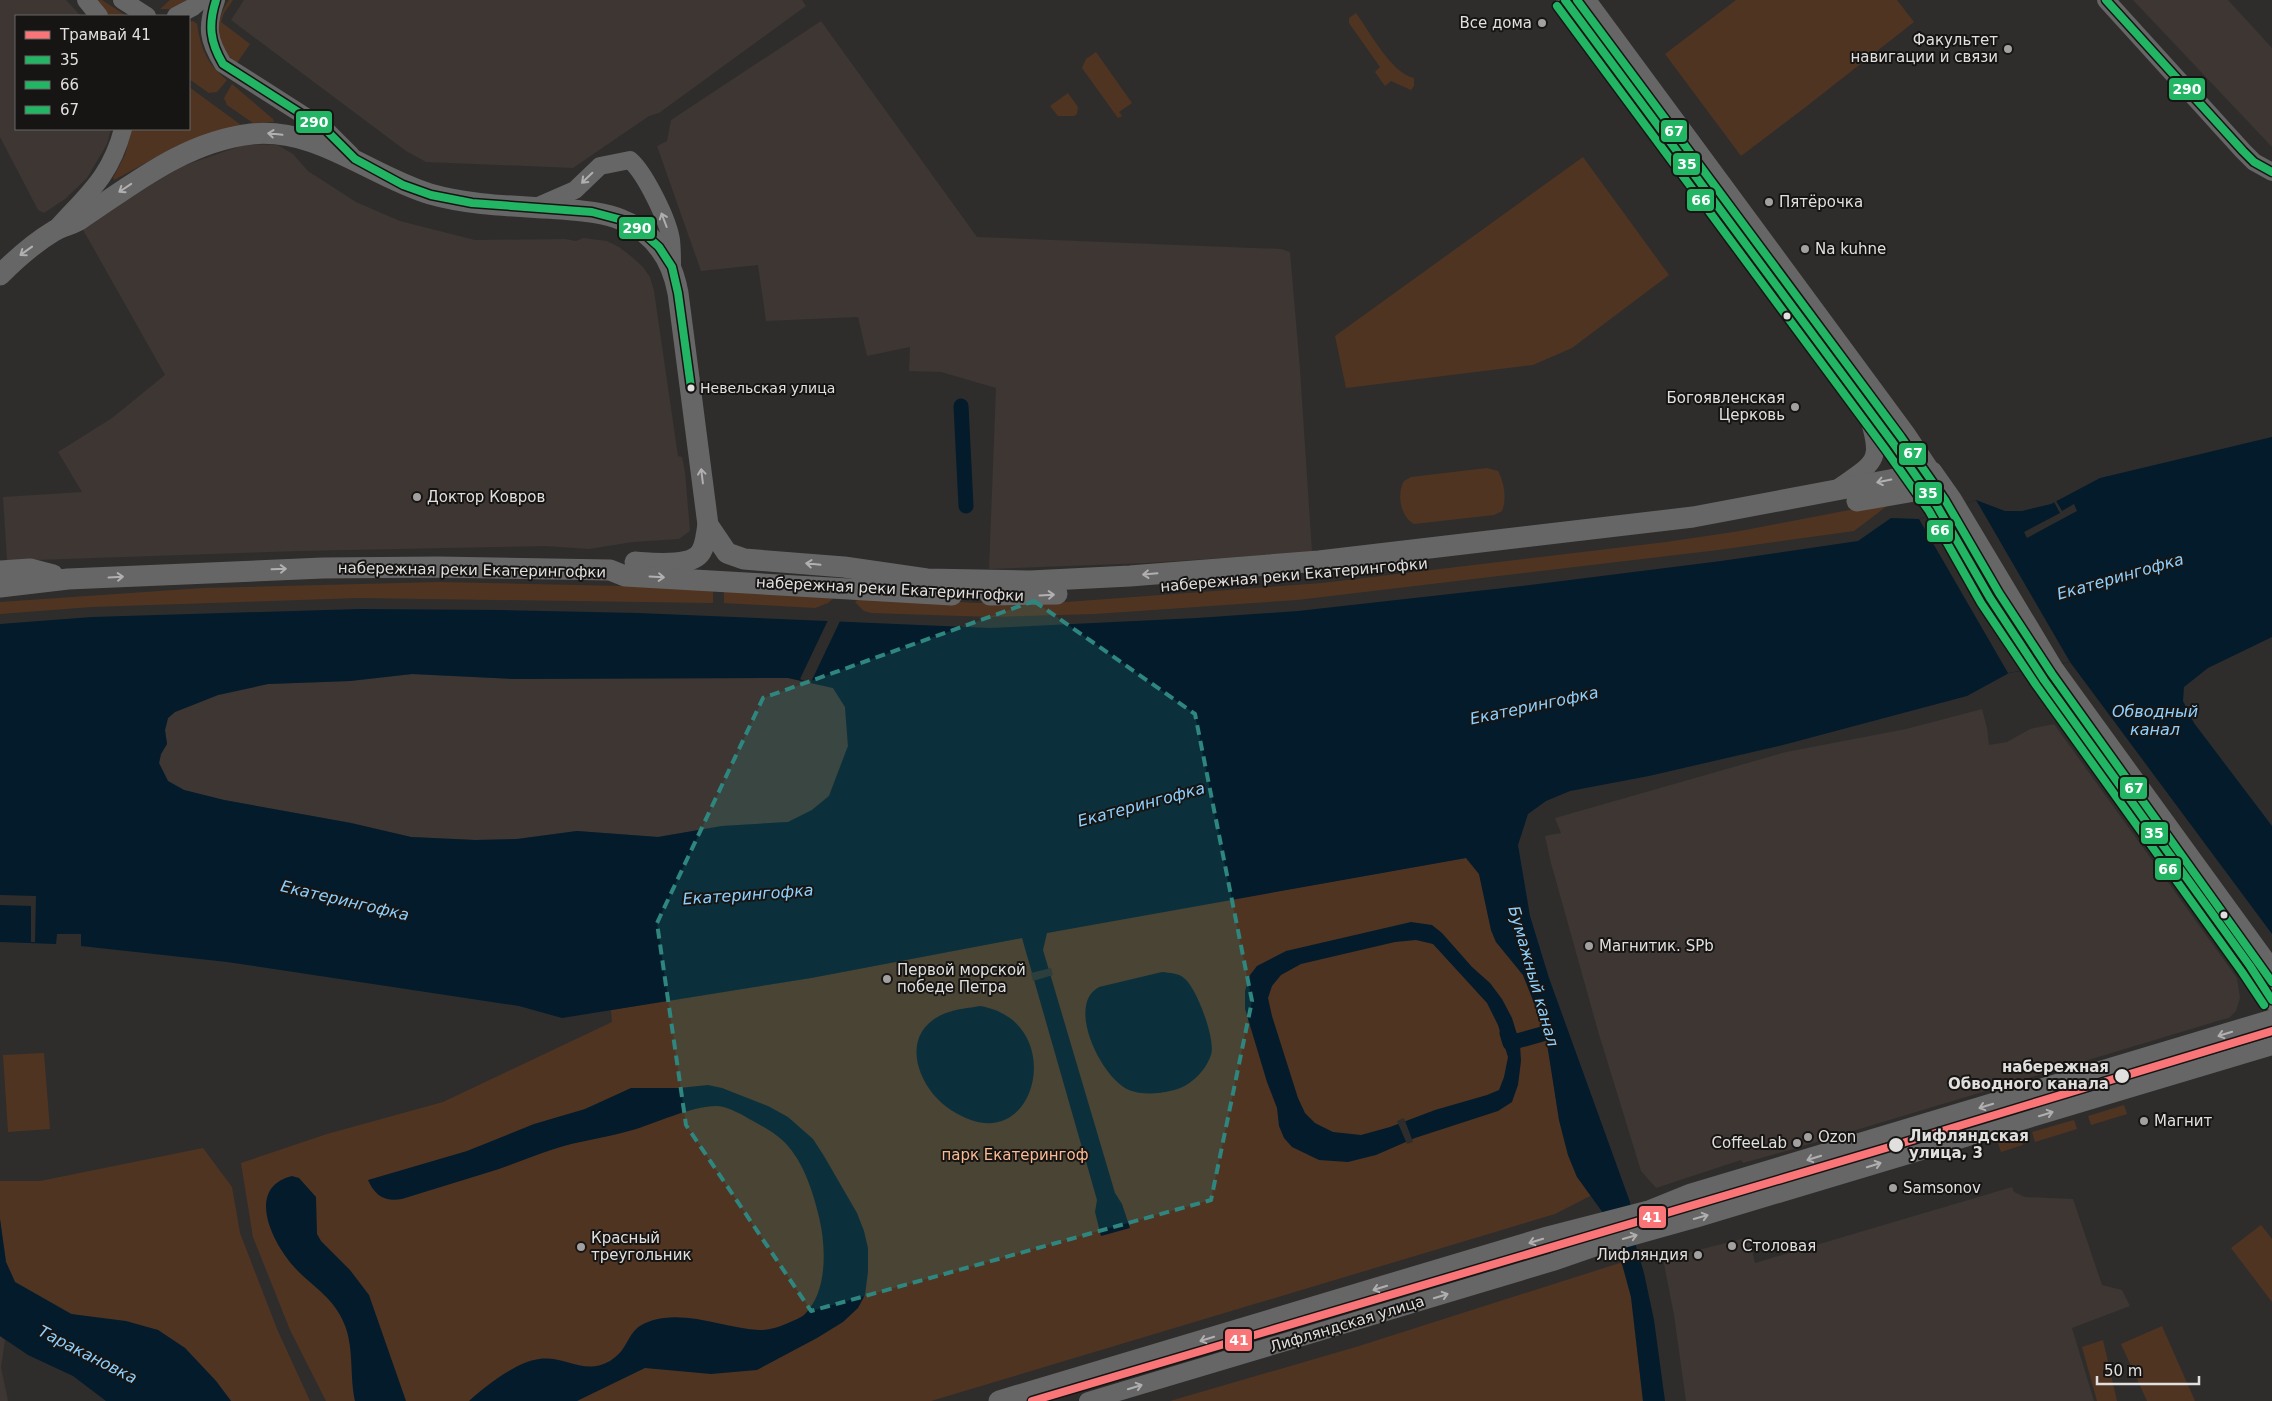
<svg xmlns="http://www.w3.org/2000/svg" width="2272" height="1401" font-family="'DejaVu Sans',sans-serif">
	<rect width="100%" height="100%" fill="#2e2d2c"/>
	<!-- built -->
	<g fill="#3d3633">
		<polygon points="0,0 66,0 81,16 16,16 16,129 111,129 107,144 87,178 65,199 44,213 38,210 0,137"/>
		<polygon points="244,0 802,0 806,6 659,113 649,116 573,168 426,162 406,151 231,20"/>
		<polygon points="2133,0 2228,0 2272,48 2272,147"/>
		<polygon points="821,21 977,237 1281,249 1290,252 1300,369 1312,552 1146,563 989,569 996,388 941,372 909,371 910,347 867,356 858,317 766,321 758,265 701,271 657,146 667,141 671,120"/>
		<polygon points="246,144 278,145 293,154 308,171 356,202 400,221 475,240 565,239 576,241 583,238 607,241 619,247 632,257 643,267 650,277 654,291 678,456 682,457 685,472 690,531 679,539 633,542 589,549 545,546 299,551 7,561 3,497 82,492 58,452 112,418 165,375 82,228 180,167"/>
		<polygon points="412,674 513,679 788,678 833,688 845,707 848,746 829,796 812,810 788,822 722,826 658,837 577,831 517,839 475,840 411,837 351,823 224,800 184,790 168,781 159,763 161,754 167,744 165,730 168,718 175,712 218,695 268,684 350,681"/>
		<polygon points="1982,709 1987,728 1989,745 2007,742 2030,729 2054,724 2237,978 2240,998 2236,1011 2229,1018 2221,1020 1790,1150 1743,1163 1741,1160 1656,1188 1641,1171 1598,1031 1551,863 1545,836 1561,833 1555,818 1786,752 1906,729"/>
		<polygon points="2012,1187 2014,1192 2025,1197 2073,1199 2102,1285 2122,1290 2130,1306 2072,1328 2094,1401 1686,1401 1674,1315 1663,1259 1749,1237 1755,1263"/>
		<polygon points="0,1336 5,1340 1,1367 8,1401 0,1401"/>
	</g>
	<!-- green -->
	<g fill="#503422">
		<polygon points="97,0 102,0 125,15 124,16 108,16"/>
		<polygon points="170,0 187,0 171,9 160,9"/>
		<path d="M 229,0 L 233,0 L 224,13 L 221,22 L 250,44 L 237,63 C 214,48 214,21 229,0 Z"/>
		<polygon points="1736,0 1897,0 1914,22 1807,106 1741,156 1665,54"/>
		<path d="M 1356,13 C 1369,31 1392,74 1414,78 L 1414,86 L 1411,90 L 1391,81 L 1385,86 L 1375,72 L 1380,67 L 1349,23 L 1349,18 Z"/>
		<path d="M 193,21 L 197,24 C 201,49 207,64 227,80 L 217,92 L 209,93 L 189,79 L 189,22 Z"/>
		<polygon points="1096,52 1132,103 1119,112 1122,116 1118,118 1082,68 1086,59"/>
		<polygon points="232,84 273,119 274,122 253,123 227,105 224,98"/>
		<polygon points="189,87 241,125 179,145 114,180 113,178 125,155 132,129 189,129"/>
		<polygon points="1068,93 1078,107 1077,114 1074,116 1058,116 1050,106"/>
		<polygon points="1583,157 1669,275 1572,348 1533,365 1346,388 1335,336"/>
		<path d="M 1487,468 L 1498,471 C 1504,482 1507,499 1502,511 L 1494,515 L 1414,524 C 1401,517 1396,495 1404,481 L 1411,477 Z"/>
		<polygon points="1886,503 1887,506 1854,531 1718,550 1297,600 1095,614 992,617 871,613 864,611 855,602 861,596 977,603 1066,602 1322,583 1666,542 1740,531"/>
		<polygon points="439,582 713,588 713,603 359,598 91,607 0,614 0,602 203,588"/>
		<polygon points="724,588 837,595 828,603 815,608 724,603"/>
		<polygon points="1466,858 1479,874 1491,930 1496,942 1523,975 1543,1023 1547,1040 1559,1120 1568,1155 1577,1177 1592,1195 1555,1214 931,1401 326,1401 290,1330 253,1237 241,1163 327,1134 443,1102 612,1022 611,1010 811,978 1125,918"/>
		<polygon points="44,1053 50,1129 8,1132 3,1055"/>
		<polygon points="2124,1105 2127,1114 2091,1125 2088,1116"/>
		<polygon points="2074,1120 2077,1129 2035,1142 2032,1132"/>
		<polygon points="2020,1136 2023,1145 2001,1152 1998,1143"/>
		<polygon points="203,1148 232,1187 240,1233 277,1329 310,1401 231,1401 216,1381 185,1348 158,1330 72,1314 15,1282 6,1262 0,1219 0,1181 40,1181"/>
		<polygon points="2261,1225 2272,1239 2272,1302 2231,1248"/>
		<polygon points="1623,1262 1631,1297 1643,1401 1170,1401 1359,1346"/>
		<polygon points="2162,1326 2195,1401 2147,1401 2121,1344"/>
		<polygon points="2103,1340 2117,1401 2097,1401 2082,1347"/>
	</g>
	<!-- water -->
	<g fill="#041b2b" fill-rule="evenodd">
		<path d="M 2272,437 L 2272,637 L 2208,668 L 2184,687 L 2183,701 L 2194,723 L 2272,826 L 2272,934 L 2070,662 L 2009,673 L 1967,696 L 1783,745 L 1649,776 L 1570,791 L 1546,801 L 1528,814 L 1518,845 L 1530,916 L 1549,978 L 1630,1202 L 1636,1246 L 1644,1273 L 1654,1320 L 1665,1401 L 1643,1401 L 1631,1297 L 1611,1224 L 1577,1177 L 1568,1155 L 1559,1120 L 1545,1031 L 1523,975 L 1496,942 L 1491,930 L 1479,874 L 1466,858 L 1047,933 L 1043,950 L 1115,1193 L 1122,1204 L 1130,1228 L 1101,1236 L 1095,1212 L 1097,1200 L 1022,938 L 811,978 L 562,1018 L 519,1006 L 227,962 L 81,946 L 81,934 L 57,934 L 56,944 L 0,942 L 0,624 L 92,617 L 359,609 L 502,610 L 638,613 L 990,628 L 1197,618 L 1298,611 L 1530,585 L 1721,561 L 1858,541 L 1891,518 L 1919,519 L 1976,500 L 2005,511 L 2022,511 L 2051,504 L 2100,478 ZM 412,674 L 513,679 L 788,678 L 833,688 L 845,707 L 848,746 L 829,796 L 812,810 L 788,822 L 722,826 L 658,837 L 577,831 L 517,839 L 475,840 L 411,837 L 351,823 L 224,800 L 184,790 L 168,781 L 159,763 L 161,754 L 167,744 L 165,730 L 168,718 L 175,712 L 218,695 L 268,684 L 350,681 Z"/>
		<path d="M 1411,922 L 1432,925 L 1442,933 L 1472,967 L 1490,983 L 1502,999 L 1512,1018 L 1520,1044 L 1521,1061 L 1518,1085 L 1512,1102 L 1498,1111 L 1415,1138 L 1376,1155 L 1348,1162 L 1319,1160 L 1292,1147 L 1284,1138 L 1279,1126 L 1277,1108 L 1267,1082 L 1245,1009 L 1245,991 L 1250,975 L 1257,966 L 1286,951 ZM 1416,940 L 1433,944 L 1487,1003 L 1498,1025 L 1508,1057 L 1504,1077 L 1499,1090 L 1487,1095 L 1435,1110 L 1390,1127 L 1361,1135 L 1333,1132 L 1315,1123 L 1305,1113 L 1298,1098 L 1272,1016 L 1268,998 L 1272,986 L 1281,975 L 1301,964 L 1395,942 Z"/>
		<path d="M 1162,972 C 1170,973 1178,973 1184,978 C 1197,988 1216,1040 1211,1055 C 1205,1072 1189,1088 1170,1091 C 1159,1094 1140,1095 1129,1090 C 1102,1079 1065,1005 1099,987 Z"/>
		<path d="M 980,1006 C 1065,1020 1040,1145 971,1120 C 957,1115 943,1106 933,1094 C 911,1066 907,1028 946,1013 C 956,1009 969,1008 980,1006 Z"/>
		<path d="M 708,1085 L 722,1088 L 768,1106 L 788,1117 L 813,1139 L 824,1156 L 857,1213 L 864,1231 L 868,1248 L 868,1272 L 865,1295 L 858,1308 L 843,1322 L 817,1338 L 757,1370 L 711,1374 L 645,1368 L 577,1401 L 469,1401 C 486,1386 516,1362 539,1359 C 565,1355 584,1376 610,1361 C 635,1346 622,1324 664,1318 C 696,1314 729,1329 760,1330 C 769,1330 780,1327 788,1323 C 794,1320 801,1318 805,1314 C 828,1291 826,1246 819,1217 C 813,1191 802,1157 781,1139 C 773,1132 762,1126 753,1121 C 744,1116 728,1106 717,1106 C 686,1107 659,1123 629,1131 C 604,1138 578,1141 554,1149 C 535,1155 517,1163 499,1169 C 467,1179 434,1189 402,1199 C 385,1202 375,1196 368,1180 L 467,1151 L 534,1124 L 585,1109 L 631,1088 L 679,1088 Z"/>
		<path d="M 292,1176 L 299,1178 L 316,1197 L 317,1234 L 321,1241 L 350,1270 L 369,1295 L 406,1401 L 355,1401 C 349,1374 355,1344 342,1319 C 332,1297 312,1286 296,1269 C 273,1245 244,1188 292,1176 Z"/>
		<polygon points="0,1219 6,1262 15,1282 71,1314 126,1321 158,1330 185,1348 216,1381 231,1401 106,1401 73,1376 28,1355 0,1336"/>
	</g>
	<!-- pier -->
	<g fill="#2e2d2c">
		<polygon points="2055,499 2062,511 2074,504 2077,511 2027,538 2024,532 2060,513 2053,500"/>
		<polygon points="1976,500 2070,662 2008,673 1919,519"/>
		<polygon points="829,618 841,619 810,684 800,679"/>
		<polygon points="0,895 36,896 35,942 31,942 31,906 0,905"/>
		<polygon points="1051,968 1053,975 1033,981 1031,973"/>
		<polygon points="1404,1118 1413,1142 1407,1144 1397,1121"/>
	</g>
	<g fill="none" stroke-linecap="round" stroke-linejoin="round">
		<!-- canal -->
		<g stroke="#041b2b" stroke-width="15">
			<polyline points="961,406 966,506"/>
			<polyline points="1507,1033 1510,1043 1553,1031"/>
		</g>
		<!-- minor -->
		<g stroke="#666" stroke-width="18">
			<polyline points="86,0 99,16"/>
			<polyline points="122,0 147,16"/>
			<path d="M 216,0 C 206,27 208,40 223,64 L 325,129 L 351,155"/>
			<polyline points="1565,0 1922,485"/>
			<polyline points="1587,0 1906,433 1932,472"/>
			<polyline points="2106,0 2243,151 2254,162 2272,172"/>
			<polyline points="176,16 193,7 201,0"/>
			<path d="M 536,207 L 575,190 L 600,166 L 630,160 C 645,173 668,220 671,240 C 672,249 672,258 672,267"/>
			<path d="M 55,230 C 87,194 110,178 123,129"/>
			<path d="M 1838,488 C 1875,462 1883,462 1868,416"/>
			<polyline points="1088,1401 1553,1262 1605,1244 1698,1218 2272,1046"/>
		</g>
		<!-- major -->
		<g stroke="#676666" stroke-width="21">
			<path d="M 0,275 C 17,258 34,243 54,231 C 63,226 74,224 82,218 C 135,183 185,142 251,134 C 317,127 370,176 430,194 C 472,206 517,206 561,209 C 581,211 603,212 622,220 C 655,233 672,260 678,293 L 708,525 L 727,553 L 744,559 L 844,567 L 927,579 L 1030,581 L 1130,576 L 1319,561 L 1693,517 L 1932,472 L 1951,499 L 2053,669 L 2272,971"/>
			<polyline points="1857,501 1926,489 1990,598 2018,640"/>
			<path d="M 635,562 C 651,563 691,568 701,552 C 706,544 706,534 708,525"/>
			<polyline points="0,571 30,569 53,575"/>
			<polyline points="0,587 68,579 323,568 438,567 610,570 625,576 952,595"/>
			<polyline points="990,595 1057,594"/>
			<polyline points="2237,948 2272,1000"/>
			<polyline points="999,1401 1544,1238 1649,1211 1691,1194 2272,1020"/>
		</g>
		<!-- bus-1 casing -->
		<g stroke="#171514" stroke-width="11">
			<polyline id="bus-1" points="1565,0 1893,443 1937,506 1990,598 2044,680 2250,966 2272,1000"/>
		</g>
		<!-- bus-2 casing -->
		<g stroke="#171514" stroke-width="11">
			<polyline id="bus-2" points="1557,6 1885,449 1929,511 1981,603 2036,685 2242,972 2264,1005"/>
		</g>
		<!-- bus-3 casing -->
		<g stroke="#171514" stroke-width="11">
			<polyline id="bus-3" points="1577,0 1901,437 1945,500 1999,593 2052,674 2272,982"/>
		</g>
		<!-- bus-4 casing -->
		<g stroke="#171514" stroke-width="11">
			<g id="bus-4">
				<path d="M 216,0 C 208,25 210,42 223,64 L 325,129 L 355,159 L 403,185 L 431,195 L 472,203 L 592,212 L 622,220 L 640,230 L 659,247 L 672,267 L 678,293 L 691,388"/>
				<polyline points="2106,0 2243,151 2254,162 2272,172"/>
			</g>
		</g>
		<!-- bus-1 -->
		<use href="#bus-1" stroke="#21b564" stroke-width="8"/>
		<!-- bus-2 -->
		<use href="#bus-2" stroke="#21b564" stroke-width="8"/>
		<!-- bus-3 -->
		<use href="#bus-3" stroke="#21b564" stroke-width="8"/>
		<!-- bus-4 -->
		<use href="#bus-4" stroke="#21b564" stroke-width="8"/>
		<!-- tram-1 casing -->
		<g stroke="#171514" stroke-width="11">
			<polyline id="tram-1" points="1032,1401 1896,1145 2272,1031"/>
		</g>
		<!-- tram-1 -->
		<use href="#tram-1" stroke="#fa7577" stroke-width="8"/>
	</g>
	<!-- one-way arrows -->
	<defs><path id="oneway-shaft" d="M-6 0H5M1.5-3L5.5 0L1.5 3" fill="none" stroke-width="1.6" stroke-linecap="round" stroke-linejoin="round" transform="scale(1.25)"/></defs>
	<g stroke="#b1afaf">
		<use href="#oneway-shaft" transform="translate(275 134) rotate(-174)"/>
		<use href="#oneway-shaft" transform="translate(125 188) rotate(146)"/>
		<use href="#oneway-shaft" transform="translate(26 251) rotate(144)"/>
		<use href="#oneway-shaft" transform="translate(702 476) rotate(-97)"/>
		<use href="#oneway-shaft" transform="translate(1884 481) rotate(169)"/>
		<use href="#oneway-shaft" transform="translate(813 564) rotate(-174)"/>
		<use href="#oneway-shaft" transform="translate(279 569) rotate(-2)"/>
		<use href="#oneway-shaft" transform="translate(1150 574) rotate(175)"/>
		<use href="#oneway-shaft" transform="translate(116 577) rotate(-3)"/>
		<use href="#oneway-shaft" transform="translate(657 577) rotate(3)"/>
		<use href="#oneway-shaft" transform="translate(1047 595) rotate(-3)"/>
		<use href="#oneway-shaft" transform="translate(2225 1034) rotate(163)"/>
		<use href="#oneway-shaft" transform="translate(1986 1106) rotate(163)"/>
		<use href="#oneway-shaft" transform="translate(1814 1158) rotate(163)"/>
		<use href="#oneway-shaft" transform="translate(1536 1241) rotate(163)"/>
		<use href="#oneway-shaft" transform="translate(1380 1288) rotate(163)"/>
		<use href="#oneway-shaft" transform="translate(1207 1339) rotate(163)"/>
	</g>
	<g stroke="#b0afaf">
		<use href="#oneway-shaft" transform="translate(587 178) rotate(136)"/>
		<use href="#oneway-shaft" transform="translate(664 220) rotate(-111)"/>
		<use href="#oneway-shaft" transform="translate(2046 1114) rotate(-17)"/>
		<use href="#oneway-shaft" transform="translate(1874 1165) rotate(-17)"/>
		<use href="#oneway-shaft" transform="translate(1701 1217) rotate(-16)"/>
		<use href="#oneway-shaft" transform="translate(1630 1237) rotate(-16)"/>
		<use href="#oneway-shaft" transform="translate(1441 1296) rotate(-17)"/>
		<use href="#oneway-shaft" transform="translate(1135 1387) rotate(-17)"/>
	</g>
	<!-- marked area -->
	<path fill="#2f867f" fill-opacity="0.2" stroke="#2f867f" stroke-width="4" stroke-dasharray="10 6" stroke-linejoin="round" d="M 1034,601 L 1195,714 L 1252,1001 L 1211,1200 L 811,1311 L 686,1125 L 657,923 L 763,698 Z"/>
	<!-- markers -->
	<g fill="#a3a1a0" stroke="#171514" stroke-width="2">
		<circle cx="1542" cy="23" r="5"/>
		<circle cx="2008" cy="49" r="5"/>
		<circle cx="1769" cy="202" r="5"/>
		<circle cx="1805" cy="249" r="5"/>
		<circle cx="1795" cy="407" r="5"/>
		<circle cx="417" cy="497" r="5"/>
		<circle cx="1589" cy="946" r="5"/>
		<circle cx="887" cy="979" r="5"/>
		<circle cx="2144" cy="1121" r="5"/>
		<circle cx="1808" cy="1137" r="5"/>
		<circle cx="1797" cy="1143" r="5"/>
		<circle cx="1893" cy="1188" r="5"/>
		<circle cx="1732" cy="1246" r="5"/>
		<circle cx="581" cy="1247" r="5"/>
		<circle cx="1698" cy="1255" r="5"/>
	</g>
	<g fill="#e2e0df" stroke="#171514" stroke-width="2">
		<circle cx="1787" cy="316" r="4.5"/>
		<circle cx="691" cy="388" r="4.5"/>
		<circle cx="2224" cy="915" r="4.5"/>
		<circle cx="2122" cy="1076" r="8"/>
		<circle cx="1896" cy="1145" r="8"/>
	</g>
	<g text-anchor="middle" stroke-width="4" stroke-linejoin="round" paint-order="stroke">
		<!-- bus labels -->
		<g font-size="14" fill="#e2e0df" stroke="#171514" text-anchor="start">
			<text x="700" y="393">Невельская улица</text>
		</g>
		<!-- poi labels -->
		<g font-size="15" fill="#e2e0df" stroke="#171514" text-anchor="start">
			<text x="1532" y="28" text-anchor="end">Все дома</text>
			<text x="1998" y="45" text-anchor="end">Факультет<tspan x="1998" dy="17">навигации и связи</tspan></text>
			<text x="1779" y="207">Пятёрочка</text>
			<text x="1815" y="254">Na kuhne</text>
			<text x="1785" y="403" text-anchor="end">Богоявленская<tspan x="1785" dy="17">Церковь</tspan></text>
			<text x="427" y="502">Доктор Ковров</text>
			<text x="1599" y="951">Магнитик. SPb</text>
			<text x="897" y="975">Первой морской<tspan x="897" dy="17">победе Петра</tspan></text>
			<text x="2154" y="1126">Магнит</text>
			<text x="1818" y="1142">Ozon</text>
			<text x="1787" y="1148" text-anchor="end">CoffeeLab</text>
			<text x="1903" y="1193">Samsonov</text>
			<text x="591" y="1243">Красный<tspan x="591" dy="17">треугольник</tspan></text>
			<text x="1742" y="1251">Столовая</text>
			<text x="1688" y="1260" text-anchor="end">Лифляндия</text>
		</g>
		<!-- street labels -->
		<g font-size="15" fill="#e2e0df" stroke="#171514">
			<text transform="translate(472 570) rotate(1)" y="5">набережная реки Екатерингофки</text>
			<text transform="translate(1294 575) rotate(-5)" y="5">набережная реки Екатерингофки</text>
			<text transform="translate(890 589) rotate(3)" y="5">набережная реки Екатерингофки</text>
			<text transform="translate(1347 1324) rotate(-17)" y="5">Лифляндская улица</text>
		</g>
		<!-- stop labels -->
		<g font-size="15" font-weight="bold" fill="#e2e0df" stroke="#171514" text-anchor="end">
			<text x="2109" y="1072">набережная<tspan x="2109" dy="17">Обводного канала</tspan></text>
			<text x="1909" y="1141" text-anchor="start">Лифляндская<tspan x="1909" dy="17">улица, 3</tspan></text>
		</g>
		<!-- park labels -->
		<g font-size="15" fill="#fbba91" stroke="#171514">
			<text x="1015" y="1160">парк Екатерингоф</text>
		</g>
		<!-- water labels -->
		<g font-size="16" font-style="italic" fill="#8ed1fe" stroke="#171514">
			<text transform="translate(2120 576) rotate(-16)" y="6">Екатерингофка</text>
			<text transform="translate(1534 705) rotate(-12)" y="6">Екатерингофка</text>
			<text x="2155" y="717">Обводный<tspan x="2155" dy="18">канал</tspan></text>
			<text transform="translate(1141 804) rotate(-15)" y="6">Екатерингофка</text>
			<text transform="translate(748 894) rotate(-4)" y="6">Екатерингофка</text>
			<text transform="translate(345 900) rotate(13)" y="6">Екатерингофка</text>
			<text transform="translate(1534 976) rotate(74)" y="6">Бумажный канал</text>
			<text transform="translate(88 1354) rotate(27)" y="6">Таракановка</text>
		</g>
	</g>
	<g stroke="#171514" stroke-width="2">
		<rect x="2168" y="77" width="38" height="24" rx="5" fill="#21b564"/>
		<rect x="295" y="110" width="38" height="24" rx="5" fill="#21b564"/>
		<rect x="1660" y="119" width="28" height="24" rx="5" fill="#21b564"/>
		<rect x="1672" y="152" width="29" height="24" rx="5" fill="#21b564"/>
		<rect x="1686" y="188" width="29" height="24" rx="5" fill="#21b564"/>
		<rect x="618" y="216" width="38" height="24" rx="5" fill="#21b564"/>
		<rect x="1898" y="442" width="29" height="24" rx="5" fill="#21b564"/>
		<rect x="1914" y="481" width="29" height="24" rx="5" fill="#21b564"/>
		<rect x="1926" y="519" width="28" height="24" rx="5" fill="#21b564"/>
		<rect x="2119" y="776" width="29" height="24" rx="5" fill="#21b564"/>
		<rect x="2140" y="821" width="29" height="24" rx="5" fill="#21b564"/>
		<rect x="2154" y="857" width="28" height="24" rx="5" fill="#21b564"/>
		<rect x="1638" y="1205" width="29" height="24" rx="5" fill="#fa7577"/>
		<rect x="1224" y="1328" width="29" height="24" rx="5" fill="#fa7577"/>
	</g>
	<g font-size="14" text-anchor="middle" font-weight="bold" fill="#fff">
		<text x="2187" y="94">290</text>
		<text x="314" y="127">290</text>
		<text x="1674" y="136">67</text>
		<text x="1687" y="169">35</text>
		<text x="1701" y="205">66</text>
		<text x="637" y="233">290</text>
		<text x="1913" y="458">67</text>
		<text x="1928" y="498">35</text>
		<text x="1940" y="535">66</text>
		<text x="2134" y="793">67</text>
		<text x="2154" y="838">35</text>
		<text x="2168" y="874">66</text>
		<text x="1652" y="1222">41</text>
		<text x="1239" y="1345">41</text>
	</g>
	<!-- legend -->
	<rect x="15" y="15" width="175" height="115" fill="#171514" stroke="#686665"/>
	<rect x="25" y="31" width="25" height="8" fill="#fa7577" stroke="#686665"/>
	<text x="60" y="40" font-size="15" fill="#e2e0df">Трамвай 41</text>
	<rect x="25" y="56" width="25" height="8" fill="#21b564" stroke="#686665"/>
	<text x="60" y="65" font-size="15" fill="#e2e0df">35</text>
	<rect x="25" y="81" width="25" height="8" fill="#21b564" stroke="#686665"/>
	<text x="60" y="90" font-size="15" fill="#e2e0df">66</text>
	<rect x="25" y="106" width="25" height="8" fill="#21b564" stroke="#686665"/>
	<text x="60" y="115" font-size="15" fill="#e2e0df">67</text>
	<!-- scale -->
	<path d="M2097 1376v8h102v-8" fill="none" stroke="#e2e0df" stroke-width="2.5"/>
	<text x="2104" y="1376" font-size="15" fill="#e2e0df" stroke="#171514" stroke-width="4" paint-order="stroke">50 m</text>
</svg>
